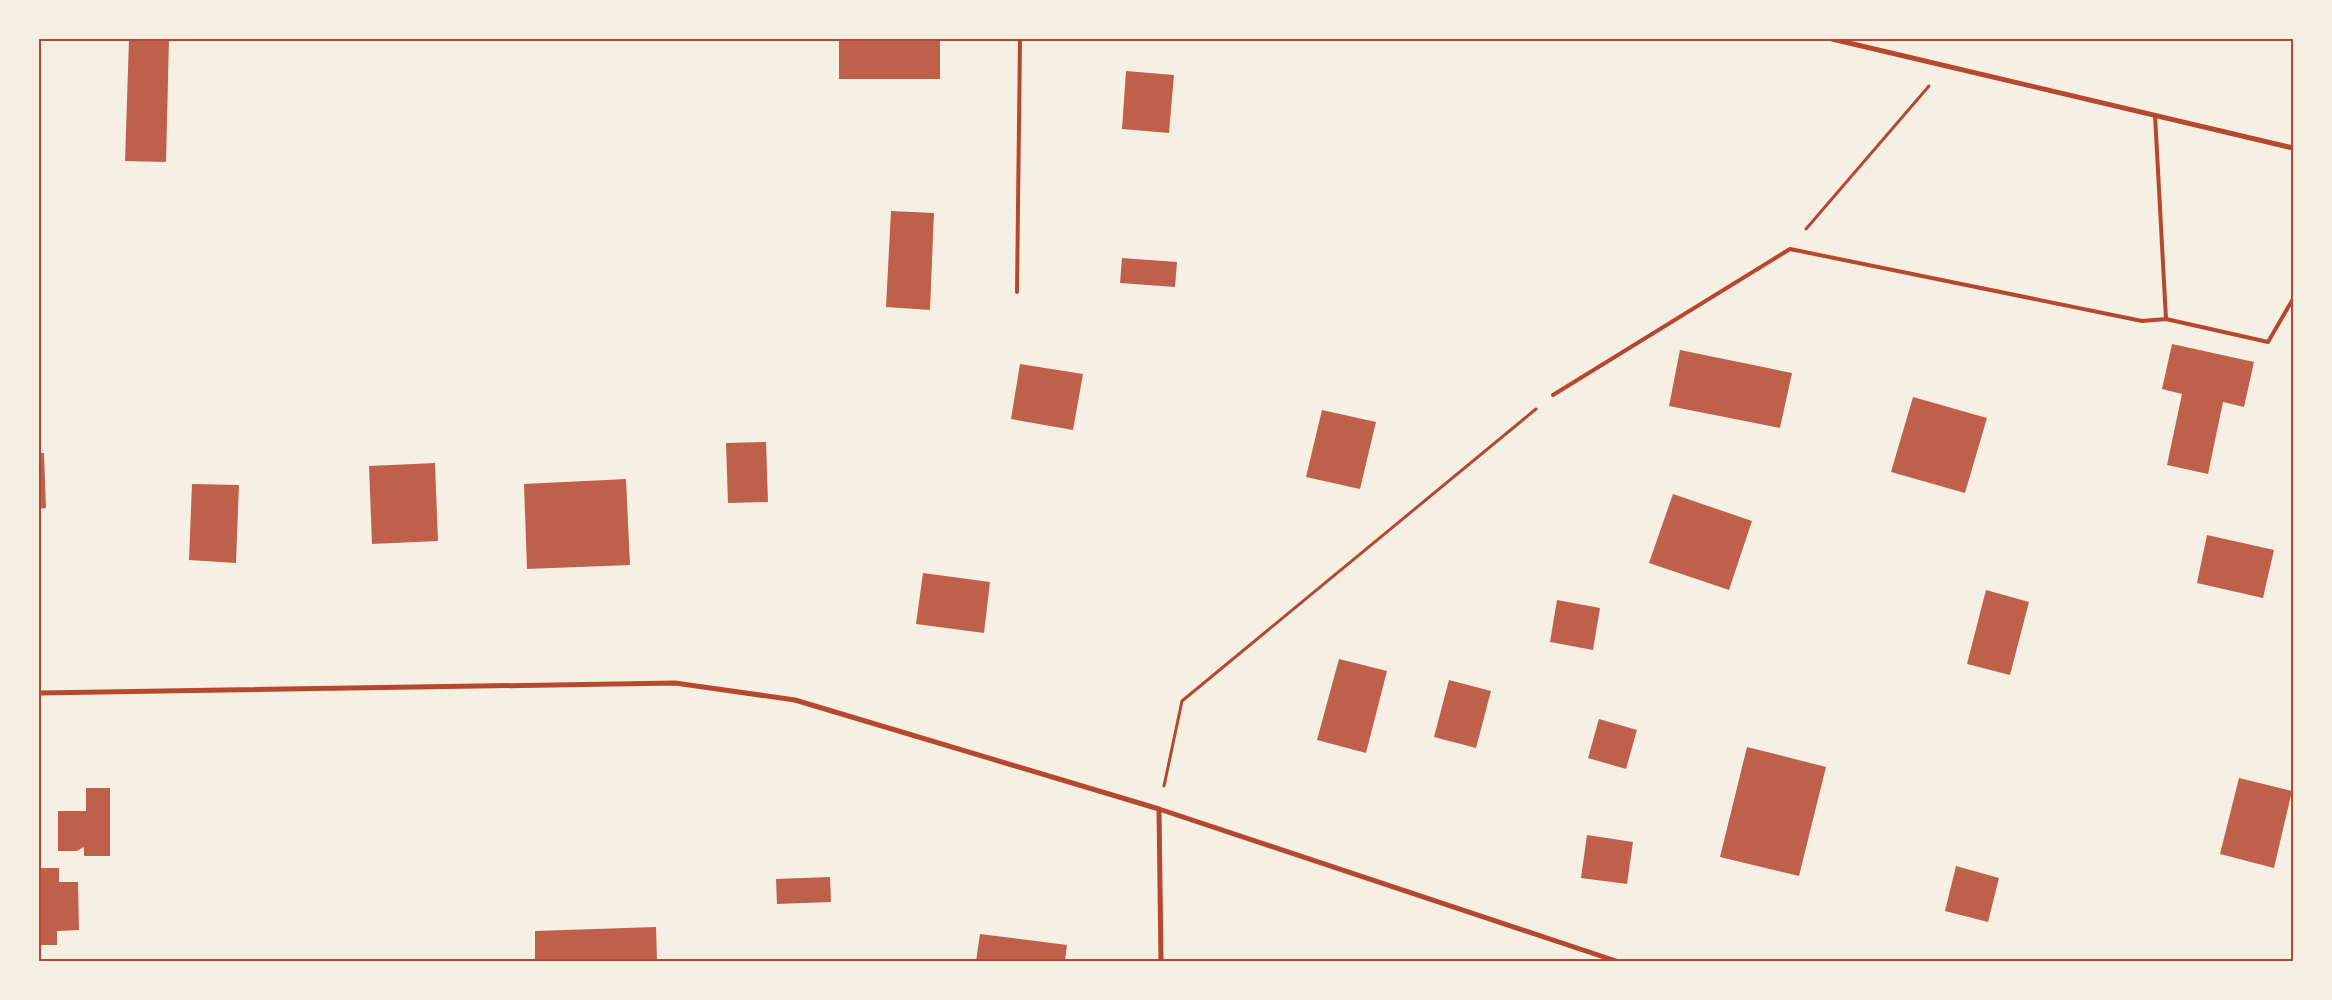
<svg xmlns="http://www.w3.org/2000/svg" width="2332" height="1000" font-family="'Fira Sans',sans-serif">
	<rect width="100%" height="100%" fill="#f6efe4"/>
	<!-- building -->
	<g fill="#bf614a">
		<polygon points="129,39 169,39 166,162 125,161"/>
		<rect x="839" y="39" width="101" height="40"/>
		<polygon points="1126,71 1174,75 1169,133 1122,129"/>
		<polygon points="891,211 934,213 930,310 886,307"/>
		<polygon points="1122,258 1177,262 1175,287 1120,283"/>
		<polygon points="2172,344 2254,362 2244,407 2223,402 2208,474 2167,465 2182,394 2162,389"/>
		<polygon points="1680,350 1792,373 1780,428 1669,406"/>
		<polygon points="1020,364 1083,374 1073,430 1011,419"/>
		<polygon points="1913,397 1987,418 1965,493 1891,472"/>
		<polygon points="1322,410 1376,422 1360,489 1306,477"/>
		<polygon points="766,442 768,502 728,503 726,443"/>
		<polygon points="39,453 44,453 46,508 39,509"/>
		<polygon points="435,463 438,541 372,544 369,466"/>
		<polygon points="626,479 630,565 527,569 524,484"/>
		<polygon points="192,484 239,485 236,563 189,560"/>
		<polygon points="1673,494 1752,521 1729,590 1649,563"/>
		<polygon points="2207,535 2274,550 2263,598 2197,583"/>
		<polygon points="923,573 990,582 984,633 916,624"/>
		<polygon points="1986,590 2029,602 2010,675 1967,664"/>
		<polygon points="1557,600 1600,608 1593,650 1550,642"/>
		<polygon points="1339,659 1387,671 1366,753 1317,740"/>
		<polygon points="1449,680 1491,691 1476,748 1434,737"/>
		<polygon points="1599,719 1637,730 1626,769 1588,758"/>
		<polygon points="1747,747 1826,767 1799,876 1720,857"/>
		<polygon points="2239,778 2292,791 2274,868 2220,854"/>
		<polygon points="86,788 110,788 110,856 84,856 84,847 77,851 58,851 58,811 86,811"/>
		<polygon points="1587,835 1633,842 1627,884 1581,878"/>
		<polygon points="1956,866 1999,878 1988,922 1945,911"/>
		<polygon points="39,868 59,868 59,882 78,882 79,930 57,931 57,945 39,945"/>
		<polygon points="830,877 831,902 777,904 776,879"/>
		<polygon points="656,927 657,961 535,961 535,931"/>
		<polygon points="980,934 1067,945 1065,961 976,961"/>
	</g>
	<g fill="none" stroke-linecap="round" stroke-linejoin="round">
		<!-- path -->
		<g stroke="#b5482f" stroke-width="3">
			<polyline points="1806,229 1929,86"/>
			<polyline points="1164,786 1182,701 1536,409"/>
		</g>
		<!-- service -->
		<g stroke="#b5482f" stroke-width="4">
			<polyline points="2155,115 2166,319"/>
			<polyline points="1017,292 1020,39"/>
			<polyline points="1553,395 1790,249 2142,321 2166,319 2268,342 2293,299"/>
		</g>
		<!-- minor -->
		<g stroke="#b5482f" stroke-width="5">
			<polyline points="1832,39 2293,148"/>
			<polyline points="39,693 675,683 795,700 1159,809 1616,961"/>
			<polyline points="1159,809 1161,961"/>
		</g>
	</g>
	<!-- border -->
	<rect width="2332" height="1000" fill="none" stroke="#f6efe4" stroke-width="80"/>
	<rect x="40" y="40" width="2252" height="920" fill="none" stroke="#b5482f" stroke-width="2"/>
</svg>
